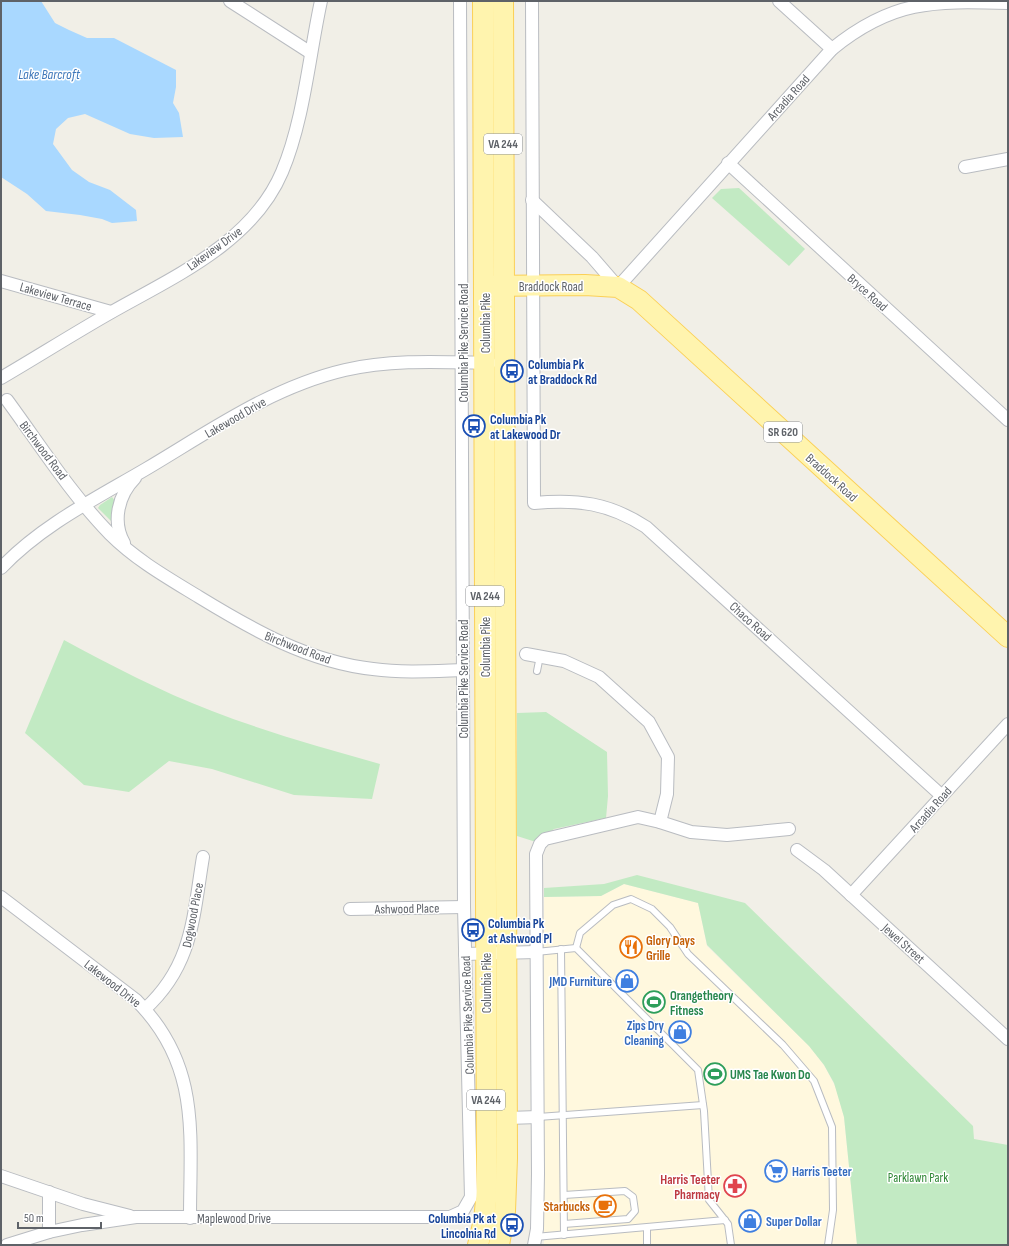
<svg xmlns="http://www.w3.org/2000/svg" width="1009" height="1246" font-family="'Sofia Sans Condensed',sans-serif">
	<rect width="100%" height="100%" fill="#f1efe7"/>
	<!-- commercial -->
	<polygon fill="#fff8de" points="624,884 698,903 707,946 809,1046 824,1065 836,1088 844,1117 857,1245 544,1245 544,897 601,896"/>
	<!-- green -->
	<g fill="#c2eac3">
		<polygon points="739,188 805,249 789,266 712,198 721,189"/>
		<polygon points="112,497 115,501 111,521 98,508 100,505"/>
		<path d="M 64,640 C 112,666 160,691 212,711 C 266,732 324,748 380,764 L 372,799 L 294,795 L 212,769 L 169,761 L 129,792 L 84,785 L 25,733 Z"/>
		<polygon points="546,712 607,752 608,796 606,818 554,829 536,842 517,836 517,713"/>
		<polygon points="637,875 745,903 973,1126 974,1139 1008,1145 1008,1245 857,1245 844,1117 834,1083 824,1065 809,1046 707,945 698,903 624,884 601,896 544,897 544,888 604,884"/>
	</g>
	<!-- water -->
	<polygon fill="#a9d8ff" points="1,1 41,1 55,23 69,30 87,38 114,38 176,70 176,87 173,103 179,113 183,137 154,138 130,134 85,114 68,118 56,129 53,144 72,170 89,182 110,190 136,210 137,221 112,223 102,219 80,215 46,211 27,194 1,177"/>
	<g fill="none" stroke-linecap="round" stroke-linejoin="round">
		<!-- service casing -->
		<g stroke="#b9bcc1" stroke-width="8">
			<g id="service">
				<polyline points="537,671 540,656"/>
				<polyline points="576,948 580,933 613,905 631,899 652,909 670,927 688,954 783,1045 814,1081 832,1127 833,1210 828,1245"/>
				<polyline points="561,949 564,1235"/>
				<polyline points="536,952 576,948 698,1070 704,1111 709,1200 728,1224 731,1245"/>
				<polyline points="538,1117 703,1105"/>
				<polyline points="564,1195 625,1191 633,1197 635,1211 628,1219 564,1224"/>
				<polyline points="535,1237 725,1220"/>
				<polyline points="647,1245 647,1228"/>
			</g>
		</g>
		<!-- minor casing -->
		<g stroke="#b9bcc1" stroke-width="14">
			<g id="minor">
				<polyline points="230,1 311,53"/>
				<path d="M 532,1 L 534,503 C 578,499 609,503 646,527 L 942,796"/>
				<polyline points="779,1 832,49"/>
				<polyline points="728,163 1008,420"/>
				<polyline points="965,167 1008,159"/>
				<path d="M 532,200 L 592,257 L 618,287 L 832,49 C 892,0 932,1 1008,3"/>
				<polyline points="1,281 111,312"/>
				<path d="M 1,378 C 37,357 73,334 110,313 C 173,277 252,243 282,172 C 304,120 309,56 321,1"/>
				<path d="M 7,400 C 40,445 71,494 110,534 C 136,560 168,578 199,597 C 253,630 309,662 373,669 C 403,673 433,671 463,670"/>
				<path d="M 124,543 C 112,522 118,495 135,478"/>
				<path d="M 1,568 C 42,525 95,499 146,469 C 210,431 272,387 345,370 C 392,359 442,362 490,363"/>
				<polyline points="526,654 564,661 599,677 649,722 668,757 667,794 660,822"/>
				<polyline points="797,850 824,870 1008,1039"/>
				<polyline points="851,895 1008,724"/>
				<path d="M 1,897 L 136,1000 C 201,1065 190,1134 190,1218"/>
				<polyline points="350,909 464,907"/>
				<polyline points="465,954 536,952"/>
				<path d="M 145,1009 C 193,965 193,917 203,857"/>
				<polyline points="507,1118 538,1117"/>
				<polyline points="1,1176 83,1204 130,1216"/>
				<polyline points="49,1192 49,1232"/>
				<polyline points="7,1245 49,1232 82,1225 136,1217 450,1217 463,1211 471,1197 464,907 460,1"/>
				<polyline points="534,1245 537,1229 538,1174 536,854 540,844 545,839 638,817 660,822 691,832 727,835 789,829"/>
			</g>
		</g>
		<!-- primary casing -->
		<g stroke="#fbd056" stroke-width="22">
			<g id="primary">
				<polyline points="491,286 585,285 618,287 639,300 1008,637"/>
				<polyline points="478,1245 484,1220 487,1191 483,1"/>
				<polyline points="499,1245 505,1211 507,1158 503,1"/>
			</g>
		</g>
		<!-- service -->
		<use href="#service" stroke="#fff" stroke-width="6"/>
		<!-- minor -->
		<use href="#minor" stroke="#fff" stroke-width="12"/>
		<!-- primary -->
		<use href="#primary" stroke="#fff4ae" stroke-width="20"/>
	</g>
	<!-- icons -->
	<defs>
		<g id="bus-ring" transform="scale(1.15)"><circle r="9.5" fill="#fff" stroke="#1a4fb4" stroke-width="1.5"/><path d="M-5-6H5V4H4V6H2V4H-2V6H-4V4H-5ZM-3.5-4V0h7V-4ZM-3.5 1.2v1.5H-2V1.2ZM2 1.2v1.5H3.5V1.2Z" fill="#1a4fb4"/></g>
		<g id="restaurant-ring" transform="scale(1.15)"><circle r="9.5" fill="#fff" stroke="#e8710a" stroke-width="1.5"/><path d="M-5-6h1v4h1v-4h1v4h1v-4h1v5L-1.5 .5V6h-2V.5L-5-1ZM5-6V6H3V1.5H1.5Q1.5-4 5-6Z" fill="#e8710a"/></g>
		<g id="shop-ring" transform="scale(1.15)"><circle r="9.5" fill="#fff" stroke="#3f7fe0" stroke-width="1.5"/><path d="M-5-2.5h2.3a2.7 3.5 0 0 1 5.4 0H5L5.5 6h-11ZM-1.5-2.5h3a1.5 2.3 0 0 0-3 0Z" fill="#3f7fe0"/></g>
		<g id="stadium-ring" transform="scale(1.15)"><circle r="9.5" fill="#fff" stroke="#2e9e5b" stroke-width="1.5"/><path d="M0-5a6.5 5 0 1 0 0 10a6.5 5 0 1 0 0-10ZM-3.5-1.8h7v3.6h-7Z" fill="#2e9e5b"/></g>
		<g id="supermarket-ring" transform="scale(1.15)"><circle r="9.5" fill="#fff" stroke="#3f7fe0" stroke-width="1.5"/><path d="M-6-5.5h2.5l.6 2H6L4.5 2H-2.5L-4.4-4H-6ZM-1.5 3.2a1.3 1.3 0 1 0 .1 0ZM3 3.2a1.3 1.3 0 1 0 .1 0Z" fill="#3f7fe0"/></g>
		<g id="pharmacy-ring" transform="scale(1.15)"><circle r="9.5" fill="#fff" stroke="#e0444e" stroke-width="1.5"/><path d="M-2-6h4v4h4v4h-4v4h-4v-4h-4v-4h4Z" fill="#e0444e"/></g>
		<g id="cafe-ring" transform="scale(1.15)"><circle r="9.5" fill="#fff" stroke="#e8710a" stroke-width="1.5"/><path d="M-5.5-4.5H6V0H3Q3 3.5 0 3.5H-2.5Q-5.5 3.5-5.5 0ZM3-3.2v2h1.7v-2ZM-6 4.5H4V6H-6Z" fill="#e8710a"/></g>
	</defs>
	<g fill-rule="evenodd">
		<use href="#bus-ring" x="512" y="371"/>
		<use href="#bus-ring" x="474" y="426"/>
		<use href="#bus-ring" x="473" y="930"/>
		<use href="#restaurant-ring" x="631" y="947"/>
		<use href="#shop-ring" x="627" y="981"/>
		<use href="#stadium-ring" x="654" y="1002"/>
		<use href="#shop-ring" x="680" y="1032"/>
		<use href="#stadium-ring" x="715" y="1074"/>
		<use href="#supermarket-ring" x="776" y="1171"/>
		<use href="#pharmacy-ring" x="735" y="1186"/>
		<use href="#cafe-ring" x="605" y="1206"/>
		<use href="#shop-ring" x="750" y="1221"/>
		<use href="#bus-ring" x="512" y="1225"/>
	</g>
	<g text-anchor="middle" stroke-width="3" stroke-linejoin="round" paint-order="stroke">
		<!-- shield labels -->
		<g fill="#fff" stroke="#8e9195" stroke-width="1">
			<rect x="484" y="134" width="38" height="20" rx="3"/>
			<rect x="764" y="422" width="38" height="20" rx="3"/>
			<rect x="466" y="586" width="38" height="20" rx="3"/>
			<rect x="467" y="1090" width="38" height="20" rx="3"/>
		</g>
		<g font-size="12" font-weight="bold" fill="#5e6268">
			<text x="503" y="148">VA 244</text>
			<text x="783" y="436">SR 620</text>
			<text x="485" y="600">VA 244</text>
			<text x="486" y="1104">VA 244</text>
		</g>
		<!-- street labels -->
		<g font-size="13" fill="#5e6268" stroke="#fff">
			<text transform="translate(788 97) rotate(-48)" y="5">Arcadia Road</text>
			<text transform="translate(214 248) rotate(-36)" y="5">Lakeview Drive</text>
			<text x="551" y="291">Braddock Road</text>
			<text transform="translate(868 292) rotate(42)" y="5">Bryce Road</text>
			<text transform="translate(56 296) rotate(16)" y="5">Lakeview Terrace</text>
			<text transform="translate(485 323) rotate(-90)" y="5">Columbia Pike</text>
			<text transform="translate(463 343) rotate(-90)" y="5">Columbia Pike Service Road</text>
			<text transform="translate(235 417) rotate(-30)" y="5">Lakewood Drive</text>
			<text transform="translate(44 450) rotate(53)" y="5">Birchwood Road</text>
			<text transform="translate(832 477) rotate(42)" y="5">Braddock Road</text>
			<text transform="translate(751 621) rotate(42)" y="5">Chaco Road</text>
			<text transform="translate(298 647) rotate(21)" y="5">Birchwood Road</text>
			<text transform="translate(485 647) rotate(-90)" y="5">Columbia Pike</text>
			<text transform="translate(463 679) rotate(-90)" y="5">Columbia Pike Service Road</text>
			<text transform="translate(930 809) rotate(-48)" y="5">Arcadia Road</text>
			<text transform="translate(407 908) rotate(-1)" y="5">Ashwood Place</text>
			<text transform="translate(192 915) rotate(-79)" y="5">Dogwood Place</text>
			<text transform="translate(904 943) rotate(42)" y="5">Jewel Street</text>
			<text transform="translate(113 983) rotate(38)" y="5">Lakewood Drive</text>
			<text transform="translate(486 983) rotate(-90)" y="5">Columbia Pike</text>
			<text transform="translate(467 1015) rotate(-92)" y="5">Columbia Pike Service Road</text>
			<text x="234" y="1223">Maplewood Drive</text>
		</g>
		<!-- transit labels -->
		<g font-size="13" font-weight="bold" fill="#164399" stroke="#fff" text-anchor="start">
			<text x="528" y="369">Columbia Pk<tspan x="528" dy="15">at Braddock Rd</tspan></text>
			<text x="490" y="424">Columbia Pk<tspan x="490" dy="15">at Lakewood Dr</tspan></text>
			<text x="488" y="928">Columbia Pk<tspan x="488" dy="15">at Ashwood Pl</tspan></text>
			<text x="496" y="1223" text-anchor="end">Columbia Pk at<tspan x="496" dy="15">Lincolnia Rd</tspan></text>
		</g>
		<!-- food labels -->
		<g font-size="13" font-weight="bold" fill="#c56008" stroke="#fff" text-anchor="start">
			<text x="646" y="945">Glory Days<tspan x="646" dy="15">Grille</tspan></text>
			<text x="590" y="1211" text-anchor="end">Starbucks</text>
		</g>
		<!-- shop labels -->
		<g font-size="13" font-weight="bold" fill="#366cbe" stroke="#fff" text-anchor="end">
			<text x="612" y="986">JMD Furniture</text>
			<text x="664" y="1030">Zips Dry<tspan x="664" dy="15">Cleaning</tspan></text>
			<text x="792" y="1176" text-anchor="start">Harris Teeter</text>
			<text x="766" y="1226" text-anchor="start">Super Dollar</text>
		</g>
		<!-- leisure labels -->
		<g font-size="13" font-weight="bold" fill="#27864d" stroke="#fff" text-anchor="start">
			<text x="670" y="1000">Orangetheory<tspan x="670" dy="15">Fitness</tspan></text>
			<text x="730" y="1079">UMS Tae Kwon Do</text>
		</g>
		<!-- park labels -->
		<g font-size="13" fill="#2f8635" stroke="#fff">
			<text x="918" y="1182">Parklawn Park</text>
		</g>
		<!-- health labels -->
		<g font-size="13" font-weight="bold" fill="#be3a42" stroke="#fff" text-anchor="end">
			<text x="720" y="1184">Harris Teeter<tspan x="720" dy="15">Pharmacy</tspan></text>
		</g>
		<!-- water labels -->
		<g font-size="14" font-style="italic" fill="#3d77ba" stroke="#fff">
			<text x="49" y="79">Lake Barcroft</text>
		</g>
	</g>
	<!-- border -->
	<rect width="1009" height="1246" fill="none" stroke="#5e6268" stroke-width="4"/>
	<!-- scale -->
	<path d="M18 1222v6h83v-6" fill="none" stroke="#5e6268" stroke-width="2"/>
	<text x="24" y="1222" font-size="12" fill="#5e6268" stroke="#ffffff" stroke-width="3" paint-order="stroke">50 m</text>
</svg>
